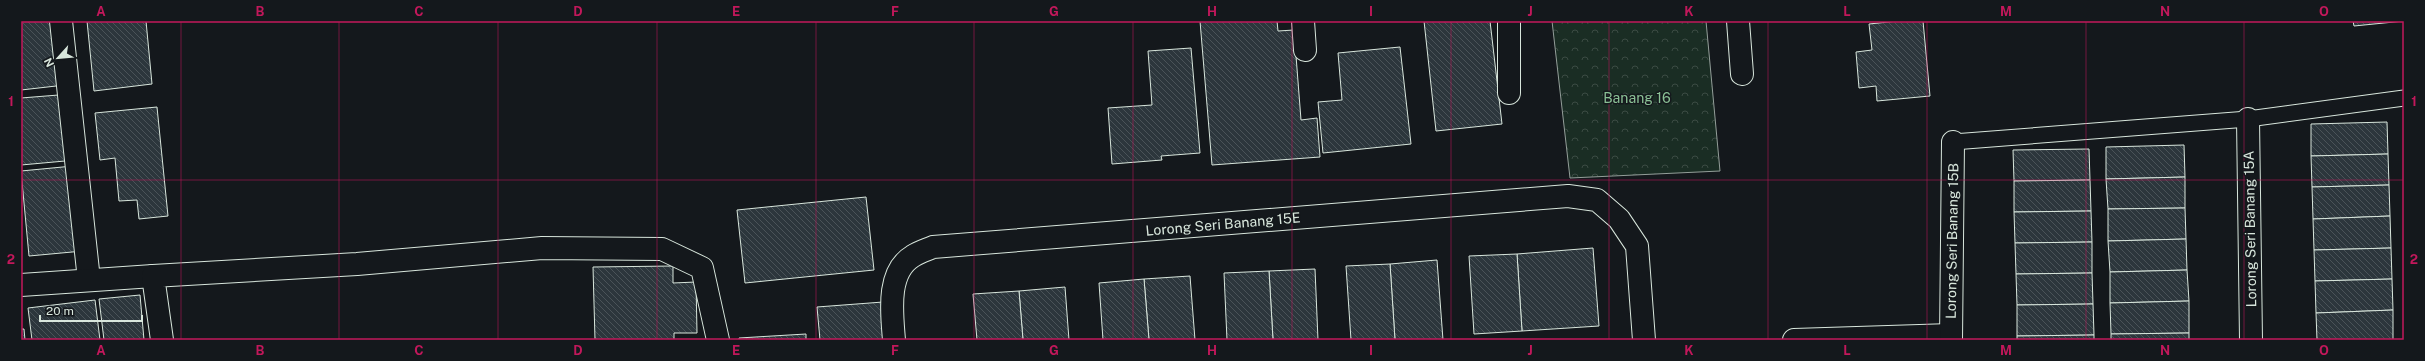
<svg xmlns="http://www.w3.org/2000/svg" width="2425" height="361" font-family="'Public Sans',sans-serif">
	<defs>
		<pattern id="forest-crowns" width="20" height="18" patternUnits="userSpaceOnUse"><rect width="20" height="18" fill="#1a2d24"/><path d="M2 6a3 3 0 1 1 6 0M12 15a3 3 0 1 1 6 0" fill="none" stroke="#3b4b43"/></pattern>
		<pattern id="building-back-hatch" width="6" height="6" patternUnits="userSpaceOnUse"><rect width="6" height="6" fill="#2c363c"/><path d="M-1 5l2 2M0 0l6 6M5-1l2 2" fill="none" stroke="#4a5358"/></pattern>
	</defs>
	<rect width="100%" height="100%" fill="#14181c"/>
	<!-- forest -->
	<polygon fill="url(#forest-crowns)" stroke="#939e99" points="1552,21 1706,21 1720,171 1570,178"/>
	<!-- building -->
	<g fill="url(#building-back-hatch)" stroke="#d8e6dc">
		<polygon points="21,21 58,21 65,85 21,90"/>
		<polygon points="87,21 146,21 152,84 94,91"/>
		<polygon points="1200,21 1277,21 1278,31 1294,30 1301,120 1317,118 1320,157 1212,165"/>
		<polygon points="1424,21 1490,21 1502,124 1436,131"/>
		<polygon points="1898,21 1923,21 1930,96 1877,101 1876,86 1859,88 1856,52 1872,50 1869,24"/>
		<polygon points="2353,21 2404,21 2354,26"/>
		<polygon points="1400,47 1411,144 1323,153 1318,102 1342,100 1338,53"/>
		<polygon points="1191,48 1200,153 1161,156 1162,160 1112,164 1108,108 1152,105 1148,51"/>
		<polygon points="71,94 76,160 21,165 21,98"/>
		<polygon points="157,107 168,216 139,219 137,200 119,201 115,158 100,160 95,113"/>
		<polygon points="2387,122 2388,154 2311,156 2311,124"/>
		<polygon points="2184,145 2185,177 2106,179 2106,147"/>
		<polygon points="2089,149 2090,180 2014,181 2013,150"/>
		<polygon points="2388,154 2389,185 2312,187 2311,156"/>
		<polygon points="73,166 83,251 29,256 21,171"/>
		<polygon points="2185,177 2185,208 2108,209 2106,179"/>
		<polygon points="2090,180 2091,211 2014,212 2014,181"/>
		<polygon points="2389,185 2390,216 2313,219 2312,187"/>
		<polygon points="866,197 874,270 745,283 737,210"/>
		<polygon points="2185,208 2186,239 2108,241 2108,209"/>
		<polygon points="2091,211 2092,242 2015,243 2014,212"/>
		<polygon points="2390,216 2391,248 2314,250 2313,219"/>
		<polygon points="2186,239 2187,270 2110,272 2108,241"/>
		<polygon points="2092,242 2092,273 2016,274 2015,243"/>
		<polygon points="1593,248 1599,326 1522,331 1517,254"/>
		<polygon points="2391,248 2392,279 2315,281 2314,250"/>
		<polygon points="1517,254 1522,331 1474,334 1469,256"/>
		<polygon points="1437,260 1443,340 1395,340 1390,264"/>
		<polygon points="1390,264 1395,340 1351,340 1346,266"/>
		<polygon points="673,266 673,283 696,282 697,333 674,333 674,340 595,340 593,267"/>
		<polygon points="1315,269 1318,340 1273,340 1269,271"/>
		<polygon points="2187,270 2189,301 2110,303 2110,272"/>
		<polygon points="1269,271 1273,340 1227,340 1224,273"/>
		<polygon points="2092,273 2093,304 2017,305 2016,274"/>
		<polygon points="1190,276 1195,340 1149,340 1144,279"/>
		<polygon points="1144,279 1149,340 1103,340 1099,283"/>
		<polygon points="2392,279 2393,310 2316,313 2315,281"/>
		<polygon points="1065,287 1069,340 1023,340 1019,291"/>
		<polygon points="1019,291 1023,340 977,340 973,294"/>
		<polygon points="140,295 144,340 104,340 99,299"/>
		<polygon points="95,300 100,340 32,340 28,308"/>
		<polygon points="2189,301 2189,333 2111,334 2110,303"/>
		<polygon points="883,302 886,340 820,340 817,307"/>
		<polygon points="2093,304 2094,335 2017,336 2017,305"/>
		<polygon points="2393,310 2393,340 2317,340 2316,313"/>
		<polygon points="21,329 24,329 25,340 21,340"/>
		<polygon points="2189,333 2189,340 2111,340 2111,334"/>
		<polygon points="806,334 806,340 739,340 739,338"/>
		<polygon points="2094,335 2094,340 2017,340 2017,336"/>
	</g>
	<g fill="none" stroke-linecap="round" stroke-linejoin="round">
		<!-- lane casing -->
		<g stroke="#d8e6dc" stroke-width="17">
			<polyline id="lane" points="1953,142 2248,119 2404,98"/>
		</g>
		<!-- street casing -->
		<g stroke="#d8e6dc" stroke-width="24">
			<g id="street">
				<polyline points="61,21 89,280"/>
				<polyline points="1303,21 1305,50"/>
				<polyline points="1738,21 1742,74"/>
				<polyline points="1509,93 1509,21"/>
				<polyline points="2248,119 2251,340"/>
				<polyline points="21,285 153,276"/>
				<polyline points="162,340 153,276 357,264 542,248 662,249 702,268 718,340"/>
				<path d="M 894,340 C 892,314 886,272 913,256 C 919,252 926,250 933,247 L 1568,196 L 1597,200 L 1619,219 L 1637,246 L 1644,340"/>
				<polyline points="1794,340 1951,335"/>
				<polyline points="1951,340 1953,142"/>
			</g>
		</g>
		<!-- lane -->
		<use href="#lane" stroke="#14181c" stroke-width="15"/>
		<!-- street -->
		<use href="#street" stroke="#14181c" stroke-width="22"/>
	</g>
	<!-- grid -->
	<path fill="none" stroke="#c2185b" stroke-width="1" stroke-opacity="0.55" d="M 181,21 L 181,340M 339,21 L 339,340M 498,21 L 498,340M 657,21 L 657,340M 816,21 L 816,340M 974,21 L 974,340M 1133,21 L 1133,340M 1292,21 L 1292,340M 1451,21 L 1451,340M 1609,21 L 1609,340M 1768,21 L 1768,340M 1927,21 L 1927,340M 2086,21 L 2086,340M 2244,21 L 2244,340M 21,180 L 2404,180"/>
	<g text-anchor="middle" stroke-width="3" stroke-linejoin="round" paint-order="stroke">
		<!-- park labels -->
		<g font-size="14" fill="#8ac095" stroke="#14181c">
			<text x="1637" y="103">Banang 16</text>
		</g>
		<!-- street labels -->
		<g font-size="14" fill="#d8e6dc" stroke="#14181c">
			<text transform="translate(1223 224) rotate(-5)" y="5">Lorong Seri Banang 15E</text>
			<text transform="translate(2250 229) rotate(-91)" y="5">Lorong Seri Banang 15A</text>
			<text transform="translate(1952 241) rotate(-89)" y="5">Lorong Seri Banang 15B</text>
		</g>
	</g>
	<!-- border -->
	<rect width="2425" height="361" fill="none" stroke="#14181c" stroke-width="44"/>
	<!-- north arrow -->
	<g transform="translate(58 58) rotate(243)" stroke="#14181c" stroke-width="3" paint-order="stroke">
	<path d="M0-3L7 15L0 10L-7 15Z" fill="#d8e6dc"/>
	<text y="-6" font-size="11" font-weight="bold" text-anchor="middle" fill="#d8e6dc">N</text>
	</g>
	<!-- scale -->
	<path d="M40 315v6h102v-6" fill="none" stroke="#d8e6dc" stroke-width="2"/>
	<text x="46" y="315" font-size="12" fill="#d8e6dc" stroke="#14181c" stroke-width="3" paint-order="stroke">20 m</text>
	<rect x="22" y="22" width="2381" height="317" fill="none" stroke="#c2185b" stroke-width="1.5"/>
	<g font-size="13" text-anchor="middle" font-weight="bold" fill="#c2185b">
		<text x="101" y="16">A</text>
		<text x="260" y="16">B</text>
		<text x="419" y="16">C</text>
		<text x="578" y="16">D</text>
		<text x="736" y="16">E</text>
		<text x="895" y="16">F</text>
		<text x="1054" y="16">G</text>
		<text x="1212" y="16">H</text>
		<text x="1371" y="16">I</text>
		<text x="1530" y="16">J</text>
		<text x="1689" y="16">K</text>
		<text x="1847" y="16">L</text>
		<text x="2006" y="16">M</text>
		<text x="2165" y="16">N</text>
		<text x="2324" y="16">O</text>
		<text x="11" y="106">1</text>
		<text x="2414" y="106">1</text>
		<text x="11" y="264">2</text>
		<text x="2414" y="264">2</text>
		<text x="101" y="355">A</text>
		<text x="260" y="355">B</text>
		<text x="419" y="355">C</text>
		<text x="578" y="355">D</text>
		<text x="736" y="355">E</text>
		<text x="895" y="355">F</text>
		<text x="1054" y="355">G</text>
		<text x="1212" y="355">H</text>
		<text x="1371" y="355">I</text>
		<text x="1530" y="355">J</text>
		<text x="1689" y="355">K</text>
		<text x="1847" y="355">L</text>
		<text x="2006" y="355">M</text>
		<text x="2165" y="355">N</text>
		<text x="2324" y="355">O</text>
	</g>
</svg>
